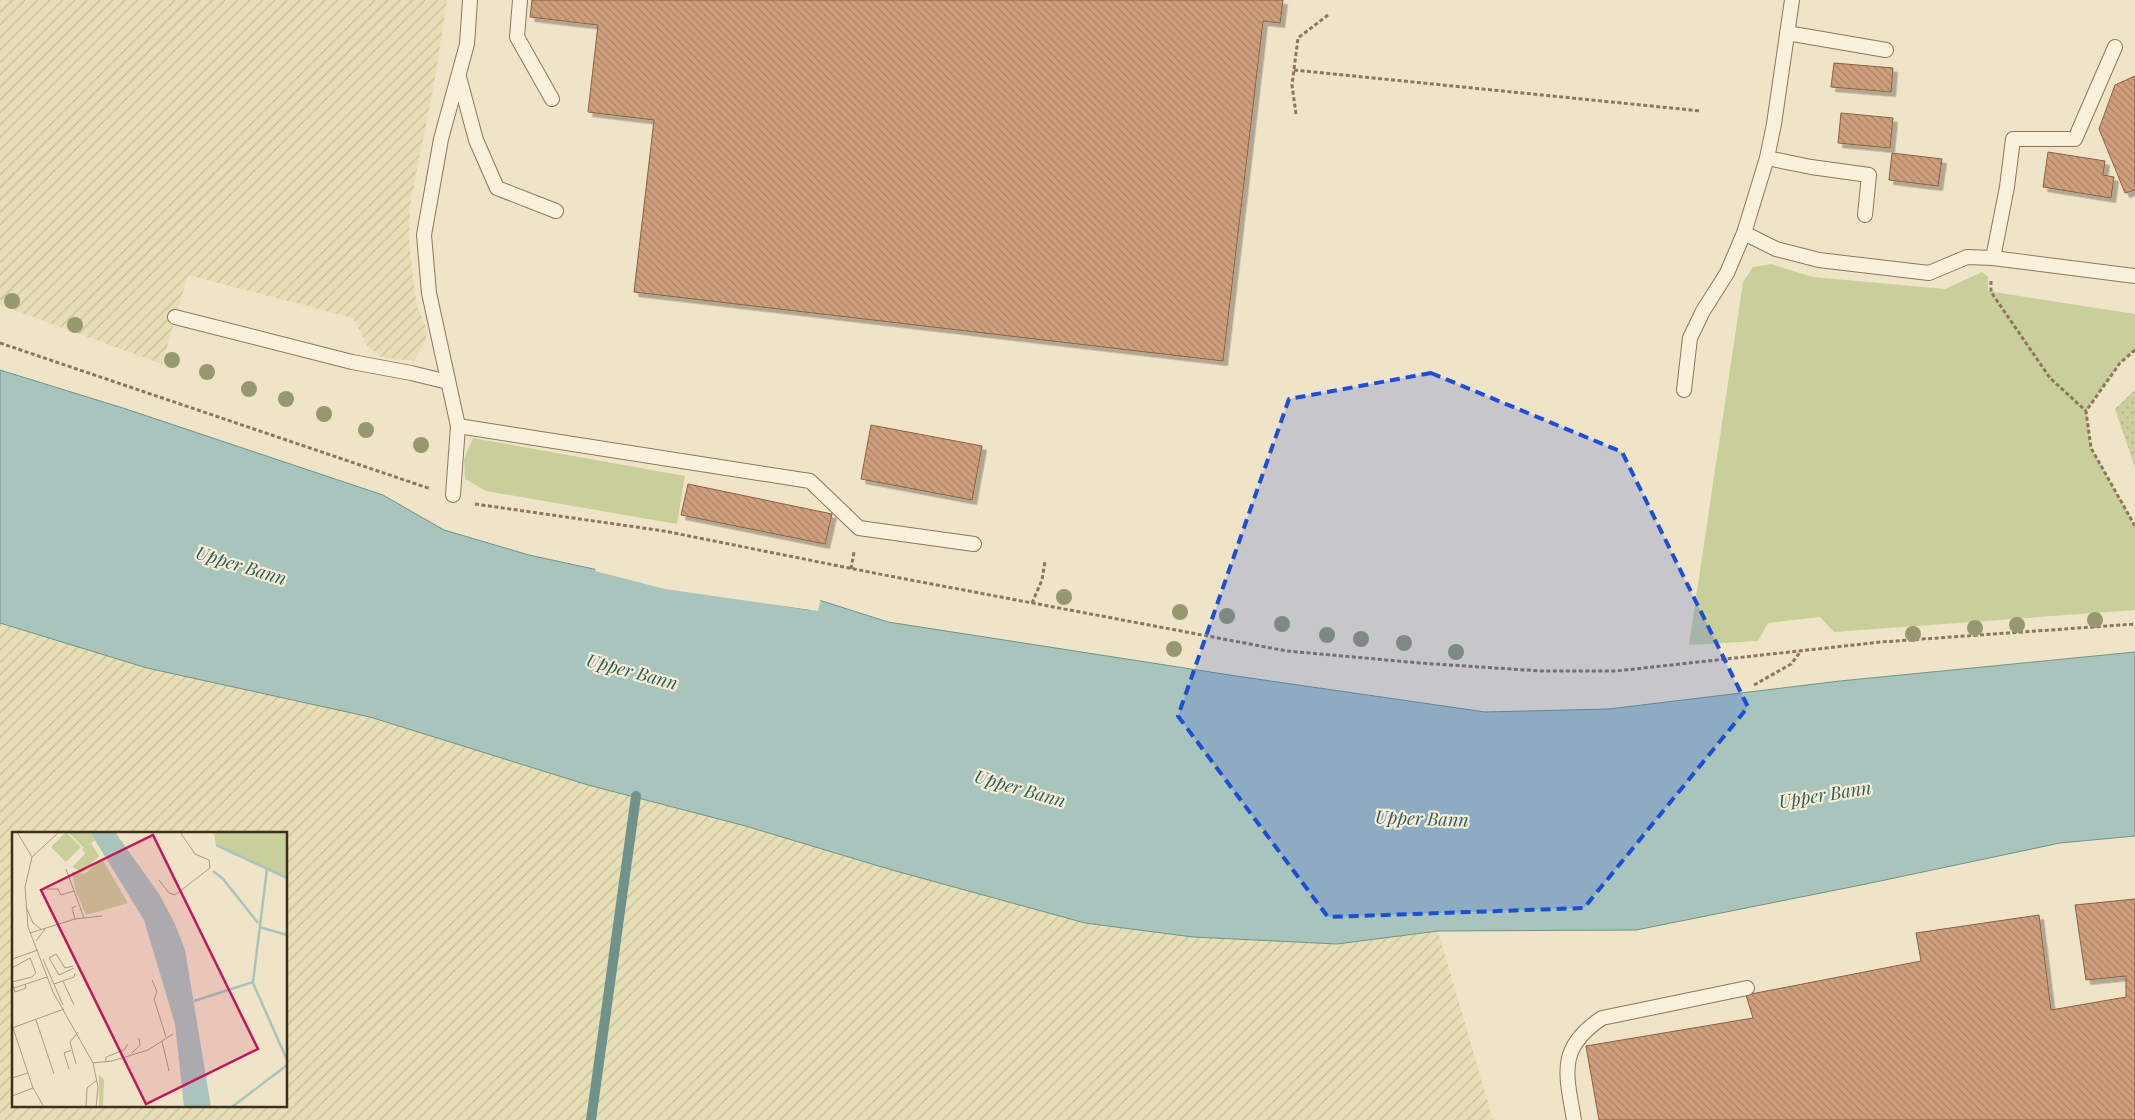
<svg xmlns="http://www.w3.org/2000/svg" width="2135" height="1120" font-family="'Playfair Display',serif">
	<defs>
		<pattern id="farmland-furrows" width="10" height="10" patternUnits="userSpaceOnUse" patternTransform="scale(1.25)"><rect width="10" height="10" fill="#e6deb5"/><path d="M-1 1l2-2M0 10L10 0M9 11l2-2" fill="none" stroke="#c6bf9b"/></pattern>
		<pattern id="park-dots" width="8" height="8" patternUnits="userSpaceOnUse" patternTransform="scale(1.25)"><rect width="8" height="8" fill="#c9cf9b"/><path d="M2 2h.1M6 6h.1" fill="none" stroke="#aeb285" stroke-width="1.8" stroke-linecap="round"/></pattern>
		<pattern id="building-back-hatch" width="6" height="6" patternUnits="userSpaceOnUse" patternTransform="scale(1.25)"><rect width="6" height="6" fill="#cf9f7d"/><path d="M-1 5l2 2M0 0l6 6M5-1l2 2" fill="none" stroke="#a98266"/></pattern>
		<filter id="shadow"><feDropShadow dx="4.5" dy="4.5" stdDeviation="0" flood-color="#0004"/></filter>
	</defs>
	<rect width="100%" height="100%" fill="#f0e4c8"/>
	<!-- farmland -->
	<g fill="url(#farmland-furrows)" fill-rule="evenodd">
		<polygon points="0,0 447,0 435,79 410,205 409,238 412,270 417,306 426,328 426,340 414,361 382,357 368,347 353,318 188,275 162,364 0,305"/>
		<path d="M 0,623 L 147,668 L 370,717 L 588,785 L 742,825 L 892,870 L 1085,923 L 1193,937 L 1337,944 L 1438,931 L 1493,1120 L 0,1120 ZM 14,834 L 286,834 L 286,1106 L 14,1106 Z"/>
	</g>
	<!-- grass -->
	<g fill="#c9cf9b">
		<polygon points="1771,264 1813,277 1945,289 1982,272 1988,277 1988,291 2135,314 2135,350 2120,363 2086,411 2091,448 2135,526 2135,610 1834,632 1820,617 1768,623 1758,641 1689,645 1743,282 1753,267"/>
		<polygon points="473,438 685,476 677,524 486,491 465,479 464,459"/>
	</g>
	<!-- park -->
	<polygon fill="url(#park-dots)" points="2135,390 2135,468 2115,409"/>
	<!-- water -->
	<polygon fill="#a9c4bc" stroke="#6f938a" points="0,370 123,408 383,495 444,530 529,555 695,591 810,610 819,600 888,622 1236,676 1485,712 1609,709 1840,681 2135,652 2135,836 2060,843 1866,884 1636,930 1438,931 1337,944 1193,937 1085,923 892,870 742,825 588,785 370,717 147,668 0,623"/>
	<!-- pier -->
	<polygon fill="#f0e4c8" points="596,567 696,589 809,608 817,598 821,598 818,611 665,589 595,571"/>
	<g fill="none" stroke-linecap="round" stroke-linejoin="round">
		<!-- stream -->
		<polyline stroke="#6f938a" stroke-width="10" points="591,1120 636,796"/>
	</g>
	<!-- building -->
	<g fill="url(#building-back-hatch)" stroke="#8d5f41" filter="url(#shadow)">
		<polygon points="532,0 1283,0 1280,23 1263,21 1223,361 634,292 654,120 588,112 598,25 530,17"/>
		<polygon points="1834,63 1893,68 1891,92 1831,87"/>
		<polygon points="2135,76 2135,190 2125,193 2099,129 2115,85"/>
		<polygon points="1841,113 1893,118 1890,148 1838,143"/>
		<polygon points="2048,152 2105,161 2103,175 2114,177 2111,198 2043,187"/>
		<polygon points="1892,153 1942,159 1938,186 1889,180"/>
		<polygon points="871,425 982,446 972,500 861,479"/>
		<polygon points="688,484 832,514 825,544 681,515"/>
		<polygon points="2135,899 2135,1120 1599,1120 1586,1046 1753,1018 1746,995 1921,961 1916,933 2039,915 2051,1010 2126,997 2126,976 2086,980 2075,905"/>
	</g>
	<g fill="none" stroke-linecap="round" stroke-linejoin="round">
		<!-- service casing -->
		<g stroke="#8d765c" stroke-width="16">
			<g id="service">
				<polyline points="520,0 517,37 552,99"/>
				<polyline points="1787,33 1886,50"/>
				<polyline points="459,77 476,140 497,188 556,211"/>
				<polyline points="1767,158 1811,167 1869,175 1865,215"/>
				<polyline points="1744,233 1776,249 1819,260 1929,273 1967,257 1993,258 2135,276"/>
				<polyline points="1993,258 2007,187 2013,139 2075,139 2115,47"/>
				<polyline points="175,317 352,362 411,373 448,382"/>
				<polyline points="1684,390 1690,338 1703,311 1727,273 1744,233 1767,158 1774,124 1792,0"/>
				<polyline points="458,426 810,481 859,528 974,544"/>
				<polyline points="453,495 458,426 429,293 424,235 441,139 467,44 470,0"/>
				<path d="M 1574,1120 C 1566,1073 1557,1048 1602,1018 L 1747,988"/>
			</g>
		</g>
		<!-- path -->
		<g stroke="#8d765c" stroke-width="3" stroke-dasharray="4 2.5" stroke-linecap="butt">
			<polyline points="1294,70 1701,111"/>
			<polyline points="1296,114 1292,85 1298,38 1328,15"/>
			<polyline points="1991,281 1991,292 2050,378 2086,411"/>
			<polyline points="0,343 431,489"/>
			<polyline points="2135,350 2120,363 2086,411 2091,448 2135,526"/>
			<polyline points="475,504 664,531 884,575 1287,651 1420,663 1541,671 1616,671 1881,642 2135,624"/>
			<polyline points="851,569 854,552"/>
			<polyline points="1032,603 1042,580 1045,561"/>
			<polyline points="1754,685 1791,664 1801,651"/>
		</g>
		<!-- service -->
		<use href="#service" stroke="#faf1dc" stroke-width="14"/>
	</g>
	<!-- trees -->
	<g fill="#96986f">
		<circle cx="12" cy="301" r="8"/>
		<circle cx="75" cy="325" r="8"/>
		<circle cx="172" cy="360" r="8"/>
		<circle cx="207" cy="372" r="8"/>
		<circle cx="249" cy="389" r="8"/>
		<circle cx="286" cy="399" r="8"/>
		<circle cx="324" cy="414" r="8"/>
		<circle cx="366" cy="430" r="8"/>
		<circle cx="421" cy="445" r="8"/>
		<circle cx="1064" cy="597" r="8"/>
		<circle cx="1180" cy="612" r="8"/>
		<circle cx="1227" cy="616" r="8"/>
		<circle cx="2095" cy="620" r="8"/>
		<circle cx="1282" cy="624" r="8"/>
		<circle cx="2017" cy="625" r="8"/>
		<circle cx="1975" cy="628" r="8"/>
		<circle cx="1913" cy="634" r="8"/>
		<circle cx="1327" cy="635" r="8"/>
		<circle cx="1361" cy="639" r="8"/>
		<circle cx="1404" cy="643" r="8"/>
		<circle cx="1174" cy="649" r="8"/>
		<circle cx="1456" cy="652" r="8"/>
	</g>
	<!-- marked area -->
	<path fill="#1d4ed8" fill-opacity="0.2" stroke="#1d4ed8" stroke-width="4" stroke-dasharray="10 6" stroke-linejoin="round" d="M 1431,373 L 1622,452 L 1748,707 L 1584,908 L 1328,917 L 1178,716 L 1289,399 Z"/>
	<g text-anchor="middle" stroke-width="4.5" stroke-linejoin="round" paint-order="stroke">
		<!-- water labels -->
		<g font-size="18" font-style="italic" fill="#2f5d5a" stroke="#f7eed8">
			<text transform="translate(241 566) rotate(17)" y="6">Upper Bann</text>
			<text transform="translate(632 672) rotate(15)" y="6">Upper Bann</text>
			<text transform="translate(1020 789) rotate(16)" y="6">Upper Bann</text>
			<text transform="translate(1825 795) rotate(-9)" y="6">Upper Bann</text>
			<text transform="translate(1422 819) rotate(2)" y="6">Upper Bann</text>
		</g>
	</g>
	<!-- overview -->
	<g transform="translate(12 832)">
		<rect width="275" height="275" fill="#f0e4c8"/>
		<path d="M 54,0 L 69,15 L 54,30 L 39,15 ZM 56,0 L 78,0 L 83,8 L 72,16 ZM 202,0 L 275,0 L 275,46 L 204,13 ZM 90,27 L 116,71 L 74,83 L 64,60 L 60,40 L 73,42 ZM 87,242 L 92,248 L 91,274 L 87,274 Z" fill="#c9cf9b"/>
		<path d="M 202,0 L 215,0 L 221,8 L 234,14 L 247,0 L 265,0 L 255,37 L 204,13 Z" fill="#c9cf9b"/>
		<path d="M 79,11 L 87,24 L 71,40 L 60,35 L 73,22 L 70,17 Z" fill="#c9cf9b"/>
		<path d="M 78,0 L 103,0 L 147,62 L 163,92 L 173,118 L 199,275 L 172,275 L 163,192 L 132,88 Z" fill="#a9c4bc"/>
		<path fill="none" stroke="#a9c4bc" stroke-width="2.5" d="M 204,13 L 275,46M 201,39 L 211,47 L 246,91M 247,95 L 275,103M 241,151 L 275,228M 182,169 L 241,150 L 255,37M 220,275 L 275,233"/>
		<path fill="none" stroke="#a89b85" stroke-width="1" d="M 5,0 L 20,25 L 13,55 L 16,95 L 41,160 L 81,231 L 86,255 L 84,275M 20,25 L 47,0M 54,37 L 72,86M 147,48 L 157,61 L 163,63 L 198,36 L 197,28 L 183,22 L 168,0M 35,57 L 46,57 L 49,63 L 62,59M 15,77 L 21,91 L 30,98M 63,87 L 60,76 L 64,74M 18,101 L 63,87 L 90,84M 24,109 L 33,97M 0,127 L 26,118M 31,127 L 51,173M 61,134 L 53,136 L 44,122 L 37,126 L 47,143 L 62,136M 0,136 L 18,126 L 24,141 L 20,145 L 0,150M 140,148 L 145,160 L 142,167 L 154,205M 51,149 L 62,173M 0,151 L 3,160 L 14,156 L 13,152M 42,152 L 62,145 L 63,141M 2,156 L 35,145M 24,188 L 42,242M 0,196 L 52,177M 1,196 L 21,256 L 32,275M 150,209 L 157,239M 120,221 L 128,213 L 127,206M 94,229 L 94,225 L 112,218 L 116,212M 81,231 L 100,229 L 136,218 L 161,202M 64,232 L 58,210 L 66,200M 57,237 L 52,221 L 59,218M 0,246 L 16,241M 0,264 L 21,256M 74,275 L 75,256 L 85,248"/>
		<path fill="#c2185b" fill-opacity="0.15" stroke="#c2185b" stroke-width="2.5" d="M 141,3 L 246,217 L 134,272 L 29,58 Z"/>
		<rect width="275" height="275" fill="none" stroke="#3d2e20" stroke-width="2.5"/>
	</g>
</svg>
